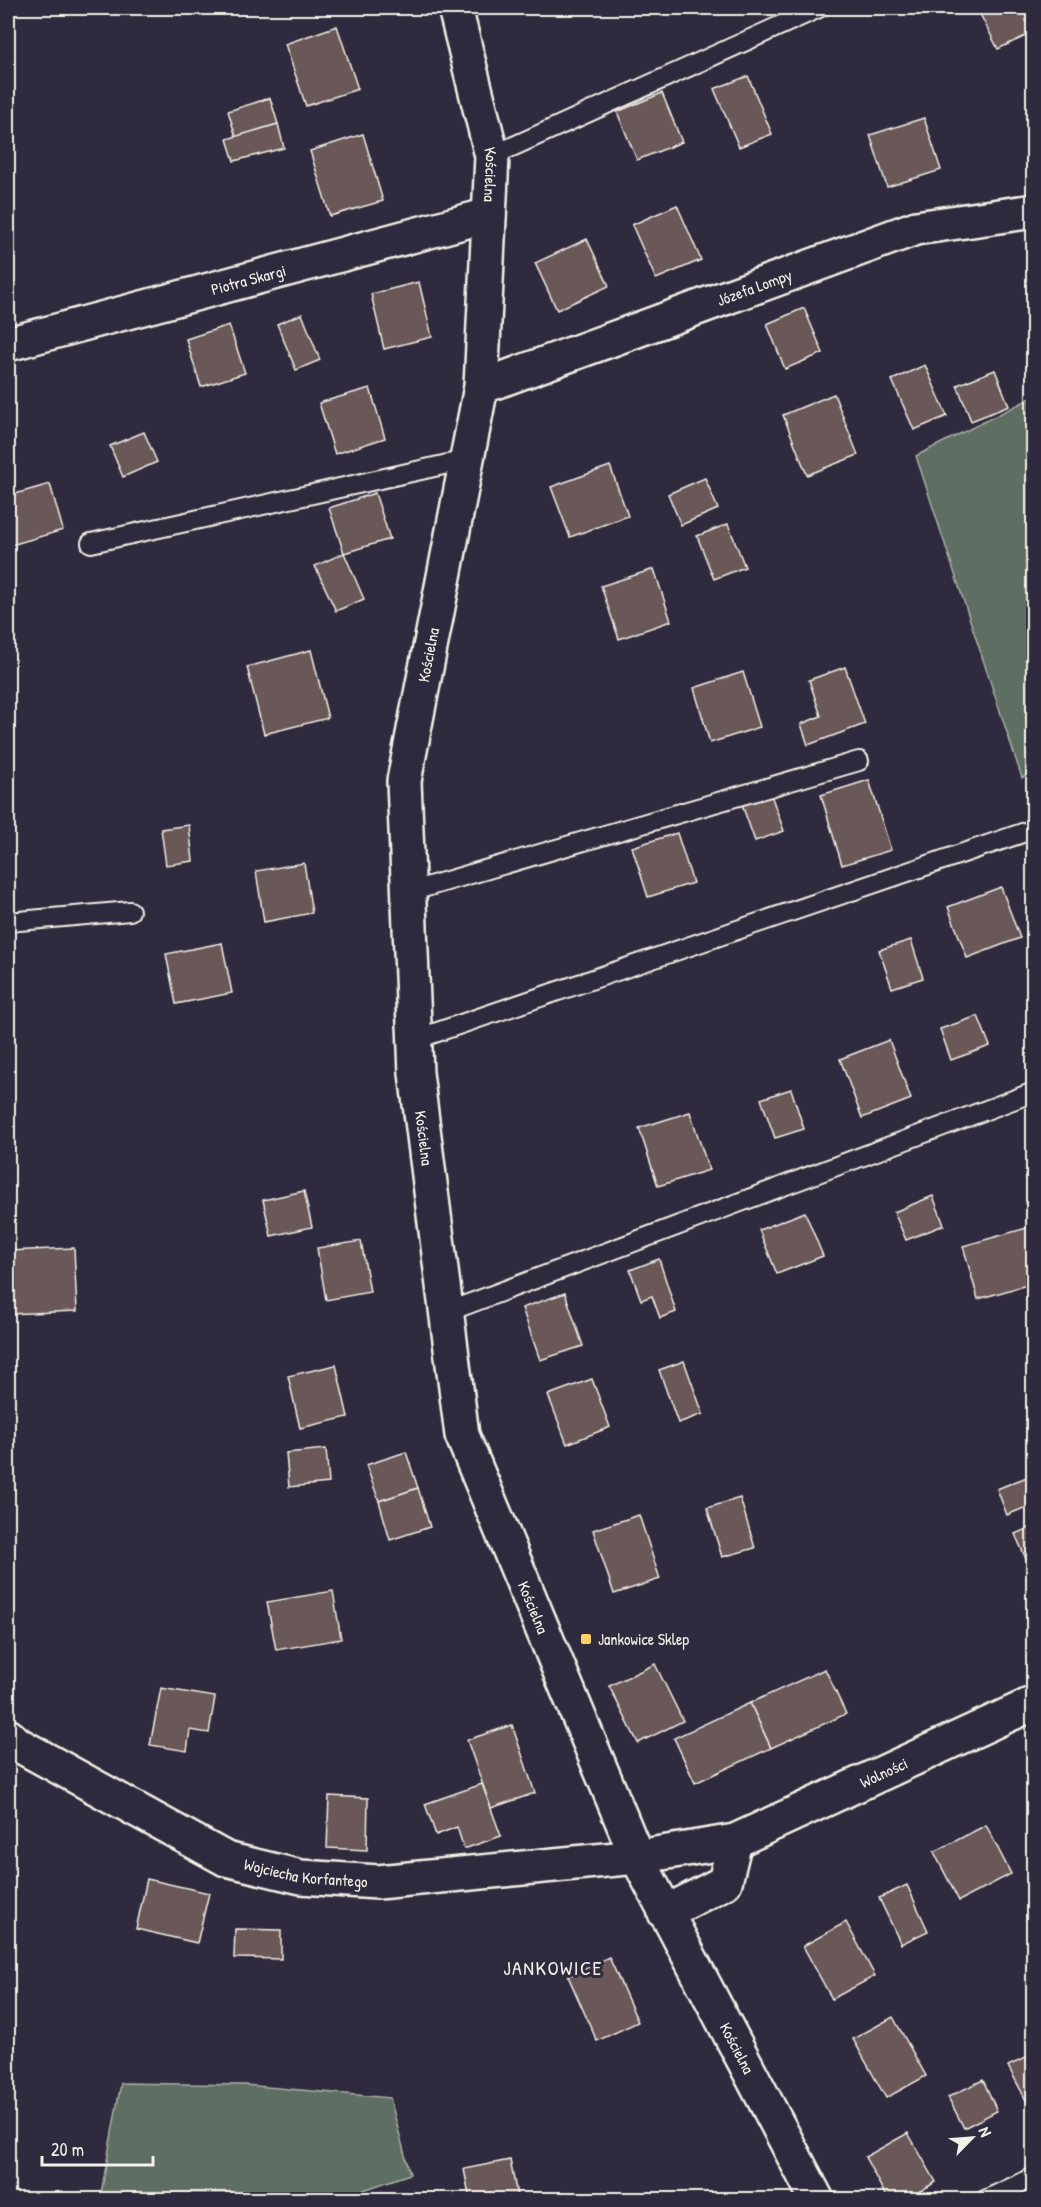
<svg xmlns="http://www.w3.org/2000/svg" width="1041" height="2207" font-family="'Patrick Hand',sans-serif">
	<rect width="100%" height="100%" fill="#2f2a3d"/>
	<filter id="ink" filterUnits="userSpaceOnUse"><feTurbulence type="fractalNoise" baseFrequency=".0167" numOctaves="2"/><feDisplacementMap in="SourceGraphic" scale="12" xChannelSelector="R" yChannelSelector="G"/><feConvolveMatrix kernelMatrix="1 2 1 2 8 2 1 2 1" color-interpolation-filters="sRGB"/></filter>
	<g filter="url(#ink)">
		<!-- green -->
		<g fill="#5e6e64" stroke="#a9b0a6" stroke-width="1.5">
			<polygon points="1033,397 1034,772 1022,778 916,456"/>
			<polygon points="121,2083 245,2085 390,2098 410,2174 338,2199 100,2199"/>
		</g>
		<!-- building -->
		<g fill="#6a5858" stroke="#f4f1e8" stroke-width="1.5">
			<polygon points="977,8 1034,8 1034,32 998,49"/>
			<polygon points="337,26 358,89 306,106 285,44"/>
			<polygon points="748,76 772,134 739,147 714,89"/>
			<polygon points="662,93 682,142 637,160 617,112"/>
			<polygon points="270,98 278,124 236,137 228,111"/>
			<polygon points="924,118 941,170 887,187 870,135"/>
			<polygon points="278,124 284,148 234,161 227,139"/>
			<polygon points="363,134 383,201 330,216 310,151"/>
			<polygon points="677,205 701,260 656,279 632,225"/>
			<polygon points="587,239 609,286 557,310 535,263"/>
			<polygon points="419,282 432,337 384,349 371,294"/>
			<polygon points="804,308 823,353 785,369 767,324"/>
			<polygon points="302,314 320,360 296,370 277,324"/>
			<polygon points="229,325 245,373 201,387 186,339"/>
			<polygon points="925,365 947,416 914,430 892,380"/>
			<polygon points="995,370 1009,406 971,421 957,385"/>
			<polygon points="370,388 385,438 335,454 319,403"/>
			<polygon points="834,394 858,455 807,475 783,415"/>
			<polygon points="144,432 157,462 123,477 110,446"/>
			<polygon points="610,466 628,516 570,537 551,487"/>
			<polygon points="705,478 718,509 681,525 668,494"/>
			<polygon points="50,484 63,530 8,546 8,496"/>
			<polygon points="375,493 390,539 344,553 329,508"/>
			<polygon points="728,524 745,567 714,579 697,536"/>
			<polygon points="344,553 364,599 336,611 315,566"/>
			<polygon points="654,569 671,621 619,639 601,586"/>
			<polygon points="311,650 328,718 264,734 247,667"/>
			<polygon points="845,667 865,724 808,745 801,724 821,716 809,680"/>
			<polygon points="743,672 760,727 710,743 694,688"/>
			<polygon points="869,780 891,850 842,865 821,795"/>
			<polygon points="770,792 784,831 755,841 741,802"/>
			<polygon points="189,825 193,861 166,865 161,829"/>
			<polygon points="677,833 693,883 648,897 632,847"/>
			<polygon points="304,863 312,913 264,922 256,871"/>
			<polygon points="1001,887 1020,938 967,958 948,907"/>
			<polygon points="911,940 923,978 892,988 879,950"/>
			<polygon points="222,943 232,993 176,1004 166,954"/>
			<polygon points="978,1016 990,1046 951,1060 940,1029"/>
			<polygon points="889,1040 911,1099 862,1118 840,1059"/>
			<polygon points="791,1089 804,1129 775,1138 761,1099"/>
			<polygon points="690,1112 709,1170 658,1186 639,1128"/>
			<polygon points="304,1191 312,1227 271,1236 263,1200"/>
			<polygon points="933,1196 944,1225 906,1240 894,1212"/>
			<polygon points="805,1212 823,1256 777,1274 759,1230"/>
			<polygon points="1034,1226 1034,1283 978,1299 963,1246"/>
			<polygon points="361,1241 370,1292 326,1300 317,1248"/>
			<polygon points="74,1248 77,1311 8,1314 8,1251"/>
			<polygon points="659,1259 676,1312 660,1318 652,1296 641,1300 630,1270"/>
			<polygon points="565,1293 583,1346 540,1360 522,1308"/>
			<polygon points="684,1361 703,1414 678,1423 659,1370"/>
			<polygon points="336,1365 348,1417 300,1428 288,1376"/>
			<polygon points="592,1379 610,1427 567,1444 548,1395"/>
			<polygon points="326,1449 329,1483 289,1487 286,1453"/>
			<polygon points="406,1452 418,1488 379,1501 366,1465"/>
			<polygon points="1034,1474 1034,1504 1007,1515 997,1489"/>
			<polygon points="418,1488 430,1527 390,1540 379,1501"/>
			<polygon points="740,1498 755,1548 722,1557 707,1508"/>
			<polygon points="639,1515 660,1579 614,1594 593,1530"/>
			<polygon points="1034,1526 1034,1577 1015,1534"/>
			<polygon points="333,1591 341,1639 276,1650 267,1602"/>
			<polygon points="655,1664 683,1721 638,1743 609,1686"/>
			<polygon points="825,1669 846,1714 771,1748 750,1703"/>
			<polygon points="161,1688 215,1697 209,1733 190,1730 187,1751 150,1745"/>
			<polygon points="750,1703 771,1748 695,1783 674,1738"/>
			<polygon points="512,1725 535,1793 491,1808 467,1740"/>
			<polygon points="482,1784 501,1836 464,1849 457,1827 436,1835 425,1804"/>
			<polygon points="329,1796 368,1798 367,1850 327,1848"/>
			<polygon points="986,1825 1011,1874 959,1901 934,1852"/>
			<polygon points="147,1879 209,1893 197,1943 136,1929"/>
			<polygon points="907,1885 928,1931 901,1944 879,1898"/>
			<polygon points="846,1922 875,1976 832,1999 803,1946"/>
			<polygon points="235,1929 281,1930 281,1959 234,1958"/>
			<polygon points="609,1957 638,2022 597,2041 568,1976"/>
			<polygon points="893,2017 926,2076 886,2098 853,2039"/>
			<polygon points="1034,2054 1034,2099 1027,2102 1008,2066"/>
			<polygon points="983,2080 997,2111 964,2128 948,2097"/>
			<polygon points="908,2133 936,2182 905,2200 888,2200 865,2157"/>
			<polygon points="510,2160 518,2200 470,2200 464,2169"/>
		</g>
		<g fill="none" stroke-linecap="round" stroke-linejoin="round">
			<!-- service casing -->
			<g stroke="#f4f1e8" stroke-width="22">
				<g id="service">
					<polyline points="492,156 819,8"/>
					<polyline points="91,543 466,460"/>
					<polyline points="409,892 859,761"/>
					<polyline points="8,922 130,911"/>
					<polyline points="414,1040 1034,829"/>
					<polyline points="447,1312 1034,1092"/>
					<polyline points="985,2200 1034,2177"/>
				</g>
			</g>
			<!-- minor casing -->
			<g stroke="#f4f1e8" stroke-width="38">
				<g id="minor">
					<path id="s1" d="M 455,8 L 492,156 L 481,387 L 404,781 L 416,1073 L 462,1435 L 637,1857 L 817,2200"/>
					<path id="s2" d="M 8,344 L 489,215"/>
					<path id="s3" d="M 481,387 L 916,228 L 1034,211"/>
					<path id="s4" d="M 8,1736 L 19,1745 L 226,1859 L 301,1877 L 378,1882 L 637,1857 L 735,1841 L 1034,1703"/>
					<polyline points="665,1913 725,1882 735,1841"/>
				</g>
			</g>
			<!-- service -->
			<use href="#service" stroke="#2f2a3d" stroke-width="18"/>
			<!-- minor -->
			<use href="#minor" stroke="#2f2a3d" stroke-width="33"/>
		</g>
	</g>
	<!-- markers -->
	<rect fill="#ffd166" stroke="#2f2a3d" stroke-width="2" x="580" y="1633" width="12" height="12" rx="3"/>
	<g text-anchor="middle" stroke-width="6" stroke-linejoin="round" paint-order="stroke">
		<!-- street labels -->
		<g font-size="16" fill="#f4f1e8" stroke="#2f2a3d">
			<text dy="6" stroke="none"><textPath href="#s1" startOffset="171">Kościelna</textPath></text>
			<text dy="6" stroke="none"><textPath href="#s2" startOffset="249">Piotra Skargi</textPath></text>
			<text dy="6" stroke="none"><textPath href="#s3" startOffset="291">Józefa Lompy</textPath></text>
			<text transform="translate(428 655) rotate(-79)" y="6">Kościelna</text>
			<text dy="6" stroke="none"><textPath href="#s1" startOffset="1143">Kościelna</textPath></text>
			<text dy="6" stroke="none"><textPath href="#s1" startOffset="1629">Kościelna</textPath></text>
			<text dy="6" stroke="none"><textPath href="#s4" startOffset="928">Wolności</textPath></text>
			<text dy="6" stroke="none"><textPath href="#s4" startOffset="332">Wojciecha Korfantego</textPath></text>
			<text dy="6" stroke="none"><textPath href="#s1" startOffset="2115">Kościelna</textPath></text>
		</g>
		<!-- poi labels -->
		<g font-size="16" fill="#f4f1e8" stroke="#2f2a3d" text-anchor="start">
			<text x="598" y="1645">Jankowice Sklep</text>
		</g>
		<!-- quarter labels -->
		<g font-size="20" letter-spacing="1.5" fill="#f4f1e8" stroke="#2f2a3d">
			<text x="553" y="1975">JANKOWICE</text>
		</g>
	</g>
	<!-- margin -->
	<rect width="1041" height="2207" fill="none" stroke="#2f2a3d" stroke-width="30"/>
	<rect x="15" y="15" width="1011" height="2177" fill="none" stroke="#f4f1e8" stroke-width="2" filter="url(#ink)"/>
	<!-- north arrow -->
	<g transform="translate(972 2138) rotate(65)" stroke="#2f2a3d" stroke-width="4.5" paint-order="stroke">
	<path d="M0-4.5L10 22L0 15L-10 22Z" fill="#f4f1e8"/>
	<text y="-9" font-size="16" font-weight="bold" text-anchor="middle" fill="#f4f1e8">N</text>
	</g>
	<!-- scale -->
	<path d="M42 2156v9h111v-9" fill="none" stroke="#f4f1e8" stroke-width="3"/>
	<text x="51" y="2156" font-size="18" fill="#f4f1e8" stroke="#2f2a3d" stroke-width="4.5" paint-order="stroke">20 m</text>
</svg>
